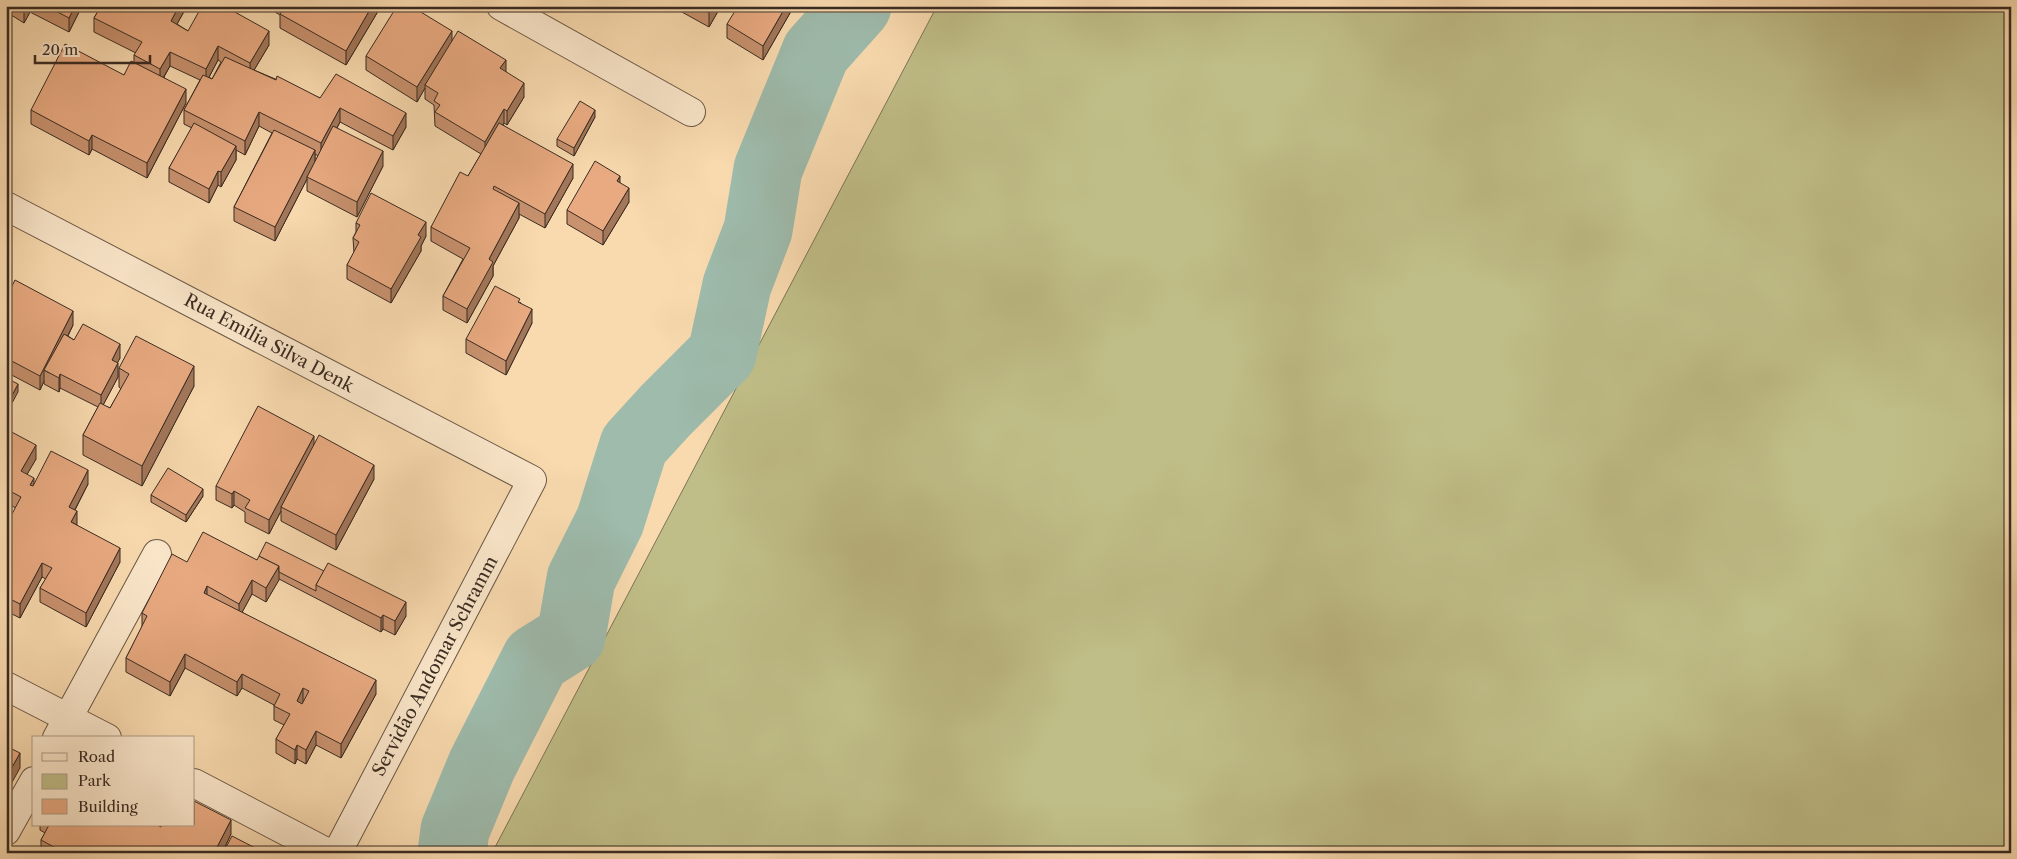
<svg xmlns="http://www.w3.org/2000/svg" width="2017" height="859" font-family="'Libre Caslon Text',serif">
	<rect width="100%" height="100%" fill="#f9daaf"/>
	<filter id="stains"><feTurbulence type="fractalNoise" baseFrequency=".004" numOctaves="4"/><feColorMatrix values="0 0 0 0 .2 0 0 0 0 .09 0 0 0 0 .02 0 0 0 .5 -.17"/></filter>
	<radialGradient id="worn" r=".72"><stop offset=".6" stop-color="#630" stop-opacity="0"/><stop offset="1" stop-color="#630" stop-opacity=".3"/></radialGradient>
	<!-- green -->
	<polygon fill="#c0be88" stroke="#7c7455" points="937,6 2011,6 2011,853 492,853"/>
	<g fill="none" stroke-linecap="round" stroke-linejoin="round">
		<!-- river -->
		<polyline stroke="#9ebbac" stroke-width="69" points="452,853 455,830 482,765 536,659 571,637 581,579 610,521 634,445 666,410 722,354 737,285 758,230 768,169 816,52 857,6"/>
		<!-- street casing -->
		<g stroke="#695745" stroke-width="30">
			<g id="street">
				<polyline points="501,6 691,112"/>
				<polyline points="6,206 532,480 337,853"/>
				<polyline points="6,686 107,738"/>
				<polyline points="57,738 157,554"/>
				<polyline points="194,783 328,853"/>
				<polyline points="6,831 34,781"/>
			</g>
		</g>
		<!-- street -->
		<use href="#street" stroke="#fbe7cb" stroke-width="28"/>
	</g>
	<!-- wall -->
	<g fill="#c8926f" stroke="#392b22" fill-rule="evenodd">
		<polygon points="6,6 82,6 69,32 30,12 24,23 8,13 6,16"/>
		<path d="M 101,6 L 187,6 L 177,24 L 188,31 L 269,45 L 254,70 L 320,98 L 406,127 L 393,150 L 340,122 L 337,128 L 383,166 L 357,217 L 307,191 L 307,179 L 275,241 L 234,221 L 234,207 L 272,133 L 259,126 L 245,155 L 236,150 L 236,160 L 221,187 L 218,185 L 209,203 L 169,182 L 169,168 L 192,128 L 184,124 L 184,110 L 200,80 L 170,66 L 164,77 L 186,103 L 147,178 L 92,149 L 89,155 L 31,124 L 31,110 L 124,75 L 134,62 L 134,55 L 136,53 L 94,32 L 94,18 ZM 218,60 L 221,62 L 212,79 L 209,77 ZM 315,154 L 318,156 L 315,162 Z"/>
		<polygon points="265,6 377,6 377,13 346,65 280,28 280,15"/>
		<polygon points="671,6 721,6 709,27"/>
		<polygon points="790,6 790,13 763,60 727,38 727,24"/>
		<polygon points="452,42 506,72 524,97 507,125 504,123 503,125 573,178 545,228 519,214 519,218 493,266 493,276 467,323 443,310 443,296 463,259 431,241 431,227 468,176 481,154 435,126 434,105 425,99 425,88 417,102 366,70 366,56"/>
		<polygon points="595,117 574,156 557,146 557,139"/>
		<polygon points="620,183 629,202 603,245 567,224 567,210"/>
		<polygon points="356,223 426,236 421,246 421,251 391,303 347,279 347,265 354,253 353,238 356,232"/>
		<polygon points="6,298 73,325 68,336 74,340 120,358 117,363 118,377 103,405 110,408 121,389 119,387 119,368 194,386 142,486 83,455 83,435 98,407 60,388 59,392 44,384 44,381 40,390 6,372"/>
		<polygon points="520,302 532,323 506,375 466,353 466,339"/>
		<polygon points="6,429 36,459 27,474 34,484 88,484 75,510 76,525 120,562 86,627 40,602 40,588 46,579 42,577 20,618 6,611 6,525 16,508 6,503"/>
		<polygon points="314,445 374,479 336,550 281,521 281,511 269,534 245,522 245,512 234,505 232,508 216,500 216,486"/>
		<polygon points="151,495 203,496 186,522 151,502"/>
		<polygon points="257,560 406,616 395,635 383,629 381,632 279,579 266,602 252,594 242,612 376,694 341,758 316,745 306,764 297,759 295,764 276,753 276,739 284,725 274,720 274,705 242,688 237,696 185,668 170,696 126,672 126,658 142,627 142,613 187,562"/>
		<polygon points="40,825 157,825 161,827 231,834 222,853 41,853 41,840 45,833 40,830"/>
	</g>
	<!-- shaded-wall -->
	<g fill="#a3775a" stroke="#392b22">
		<polygon points="6,6 8,6 8,13 6,16"/>
		<polygon points="26,6 30,6 30,12 24,23 24,9"/>
		<polygon points="75,6 82,6 69,32 69,18"/>
		<polygon points="179,6 187,6 171,35 171,21"/>
		<polygon points="372,6 377,6 377,13 346,65 346,51"/>
		<polygon points="713,6 721,6 709,27 709,13"/>
		<polygon points="786,6 790,6 790,13 763,60 763,46"/>
		<polygon points="269,31 269,45 250,77 250,63"/>
		<polygon points="452,31 452,45 425,85 425,88 417,102 417,87"/>
		<polygon points="218,46 218,60 206,83 206,69"/>
		<polygon points="170,52 170,66 160,83 160,69"/>
		<polygon points="506,60 506,74 500,68"/>
		<polygon points="524,83 524,97 507,125 507,111"/>
		<polygon points="186,89 186,103 147,178 147,163"/>
		<polygon points="340,108 340,122 321,157 321,143"/>
		<polygon points="504,109 504,123 485,156 485,142"/>
		<polygon points="595,110 595,117 574,156 574,148"/>
		<polygon points="259,112 259,126 245,155 245,141"/>
		<polygon points="406,113 406,127 393,150 393,136"/>
		<polygon points="92,135 92,149 89,155 89,141"/>
		<polygon points="236,146 236,160 221,187 221,172"/>
		<polygon points="315,150 315,164 307,177 307,179 275,241 275,227"/>
		<polygon points="383,151 383,166 357,217 357,202"/>
		<polygon points="573,164 573,178 545,228 545,214"/>
		<polygon points="218,171 218,185 209,203 209,189"/>
		<polygon points="620,176 620,190 617,181"/>
		<polygon points="629,188 629,202 603,245 603,231"/>
		<polygon points="519,203 519,218 493,266 493,276 467,323 467,309 489,259"/>
		<polygon points="426,222 426,236 421,246 421,251 391,303 391,289 418,235"/>
		<polygon points="8,263 8,277 6,279 6,265"/>
		<polygon points="532,309 532,323 506,375 506,361"/>
		<polygon points="73,311 73,325 49,373 44,370 44,381 40,390 40,376"/>
		<polygon points="120,344 120,358 112,374 112,360"/>
		<polygon points="118,363 118,377 101,409 101,395"/>
		<polygon points="194,366 194,386 142,486 142,466"/>
		<polygon points="60,374 60,388 59,392 59,378"/>
		<polygon points="18,384 18,392 6,414 6,407"/>
		<polygon points="314,436 314,450 281,507 281,511 269,534 269,520"/>
		<polygon points="36,445 36,459 21,485 21,471"/>
		<polygon points="374,465 374,479 336,550 336,535"/>
		<polygon points="88,470 88,484 69,521 69,507"/>
		<polygon points="34,478 34,492 30,485"/>
		<polygon points="203,489 203,496 186,522 186,515"/>
		<polygon points="234,491 234,505 232,508 232,494"/>
		<polygon points="77,511 77,525 71,522"/>
		<polygon points="120,548 120,562 86,627 86,613"/>
		<polygon points="42,563 42,577 20,618 20,604"/>
		<polygon points="279,566 279,580 266,602 266,588"/>
		<polygon points="252,580 252,594 239,618 239,604"/>
		<polygon points="207,586 207,600 204,593"/>
		<polygon points="406,602 406,616 395,635 395,621"/>
		<polygon points="383,615 383,629 381,632 381,618"/>
		<polygon points="185,654 185,668 170,696 170,682"/>
		<polygon points="242,674 242,688 237,696 237,682"/>
		<polygon points="376,680 376,694 341,758 341,744"/>
		<polygon points="303,688 303,702 297,715 297,701"/>
		<polygon points="316,731 316,745 306,764 306,750"/>
		<polygon points="297,745 297,759 295,764 295,750"/>
		<polygon points="20,753 20,768 6,793 6,778"/>
		<polygon points="231,820 231,834 222,853 214,853"/>
	</g>
	<!-- building -->
	<g fill="#e9aa81" stroke="#392b22" fill-rule="evenodd">
		<polygon points="19,6 26,6 24,9"/>
		<polygon points="46,6 75,6 69,18"/>
		<polygon points="101,6 179,6 171,21 188,31 202,6 224,6 269,31 250,63 218,46 206,69 170,52 160,69 134,55 142,42 94,18"/>
		<polygon points="285,6 372,6 346,51 280,14"/>
		<polygon points="397,6 411,6 452,31 417,87 366,56"/>
		<polygon points="696,6 713,6 709,13"/>
		<polygon points="738,6 786,6 763,46 727,24"/>
		<polygon points="458,31 506,60 500,68 524,83 507,111 504,109 485,142 435,112 440,105 434,101 438,93 425,85"/>
		<polygon points="65,44 124,75 131,61 186,89 147,163 92,135 89,141 31,110"/>
		<polygon points="225,57 276,80 277,76 320,98 336,74 406,113 393,136 340,108 321,143 259,112 245,141 184,110 203,75 212,79"/>
		<polygon points="580,101 595,110 574,148 557,139"/>
		<polygon points="194,123 236,146 221,172 218,171 209,189 169,168"/>
		<polygon points="499,123 573,164 545,214 494,186 493,189 519,203 489,259 493,262 467,309 443,296 470,248 431,227 460,172 468,176"/>
		<polygon points="333,126 383,151 357,202 307,177"/>
		<polygon points="274,130 315,150 275,227 234,207"/>
		<polygon points="595,161 620,176 617,181 629,188 603,231 567,210"/>
		<polygon points="371,193 426,222 418,235 421,237 391,289 347,265 359,242 353,238 360,225 356,223"/>
		<polygon points="15,280 73,311 40,376 6,358 6,298"/>
		<polygon points="495,286 520,299 518,302 532,309 506,361 466,339"/>
		<polygon points="83,324 120,344 112,360 118,363 101,395 60,374 59,378 44,370 64,334 74,340"/>
		<polygon points="136,336 194,366 142,466 83,435 100,403 110,408 129,374 119,368"/>
		<polygon points="6,378 18,384 6,407"/>
		<polygon points="258,406 314,436 269,520 245,508 250,500 234,491 232,494 216,486"/>
		<polygon points="6,429 36,445 21,471 34,478 30,485 33,486 51,451 88,470 69,507 77,511 71,522 120,548 86,613 40,588 52,568 42,563 20,604 6,597 6,525 21,497 6,489"/>
		<polygon points="319,435 374,465 336,535 281,507"/>
		<polygon points="168,468 203,489 186,515 151,495"/>
		<path d="M 203,532 L 257,560 L 259,556 L 279,566 L 266,588 L 252,580 L 239,604 L 207,586 L 204,593 L 376,680 L 341,744 L 316,731 L 306,750 L 297,745 L 295,750 L 276,739 L 290,714 L 274,706 L 280,694 L 242,674 L 237,682 L 185,654 L 170,682 L 126,658 L 147,616 L 142,613 L 172,554 L 187,562 ZM 303,688 L 309,691 L 302,704 L 297,701 Z"/>
		<polygon points="266,542 324,571 316,585 316,591 279,572 279,566 259,556"/>
		<polygon points="328,563 406,602 395,621 383,615 381,618 316,585"/>
		<polygon points="6,746 20,753 6,778"/>
		<polygon points="194,801 231,820 214,853 65,853 41,840 49,825 157,825 161,827 162,825 194,825"/>
		<polygon points="232,836 265,853 223,853"/>
	</g>
	<g text-anchor="middle" stroke-width="4" stroke-linejoin="round" paint-order="stroke">
		<!-- street labels -->
		<g font-size="18" fill="#392b22" stroke="#fbe7cb">
			<text transform="translate(269 343) rotate(28)" y="6">Rua Emília Silva Denk</text>
			<text transform="translate(435 666) rotate(-62)" y="6">Servidão Andomar Schramm</text>
		</g>
	</g>
	<!-- margin -->
	<rect width="2017" height="859" fill="none" stroke="#f9daaf" stroke-width="25"/>
	<rect x="8" y="8" width="2002" height="844" fill="none" stroke="#392b22" stroke-width="2.5"/>
	<rect x="12" y="12" width="1992" height="834" fill="none" stroke="#392b22"/>
	<!-- legend -->
	<rect x="32" y="736" width="162" height="90" fill="#fbe7cb" stroke="#ad9c87"/>
	<rect x="42" y="753" width="25" height="8" fill="#fbe7cb" stroke="#ad9c87"/>
	<text x="78" y="762" font-size="15" fill="#392b22">Road</text>
	<rect x="42" y="774" width="25" height="15" fill="#c0be88" stroke="#ad9c87"/>
	<text x="78" y="786" font-size="15" fill="#392b22">Park</text>
	<rect x="42" y="799" width="25" height="15" fill="#e9aa81" stroke="#ad9c87"/>
	<text x="78" y="812" font-size="15" fill="#392b22">Building</text>
	<!-- scale -->
	<path d="M35 55v8h115v-8" fill="none" stroke="#392b22" stroke-width="2.5"/>
	<text x="42" y="55" font-size="15" fill="#392b22" stroke="#fbe7cb" stroke-width="4" paint-order="stroke">20 m</text>
	<rect width="100%" height="100%" filter="url(#stains)"/>
	<rect width="100%" height="100%" fill="url(#worn)"/>
</svg>
